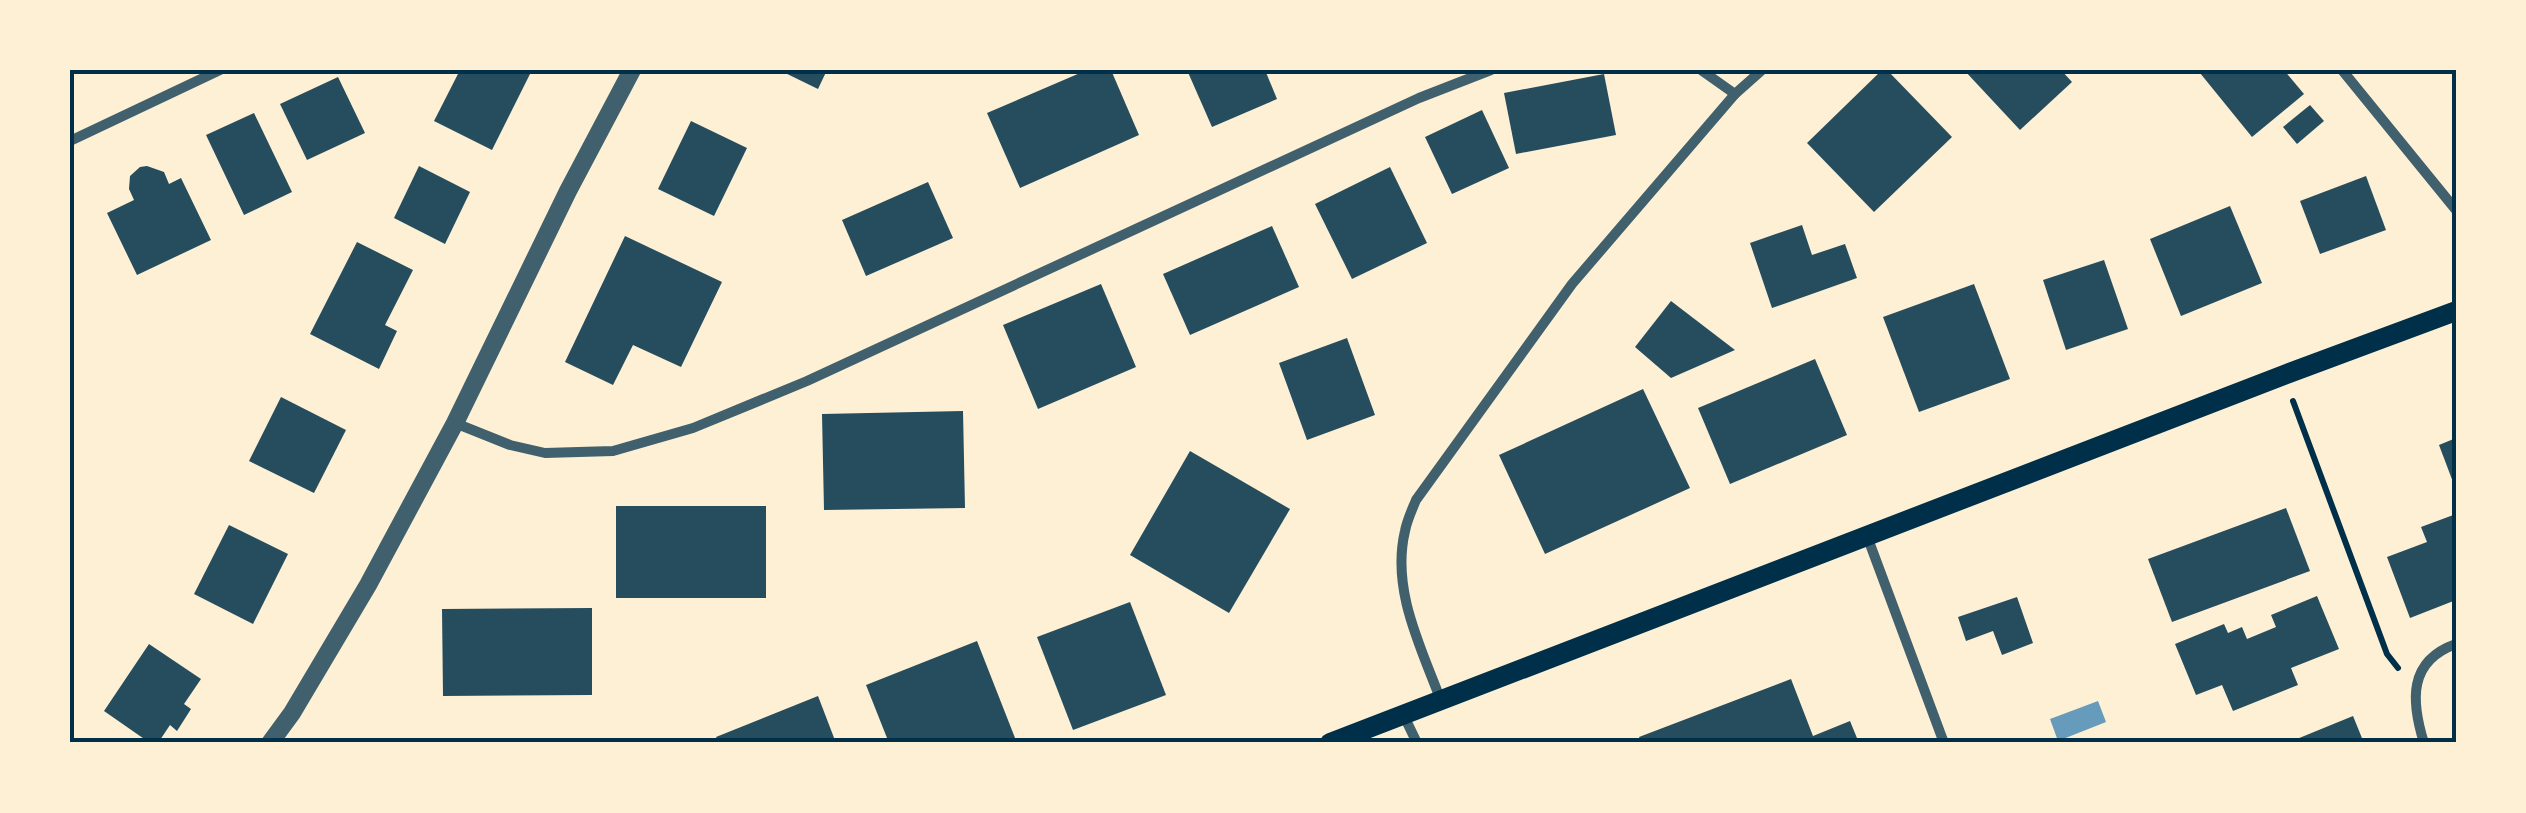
<svg xmlns="http://www.w3.org/2000/svg" width="2526" height="813" font-family="Jost,sans-serif">
	<rect width="100%" height="100%" fill="#fdf0d5"/>
	<!-- water -->
	<polygon fill="#669bbc" points="2098,701 2106,722 2058,741 2050,719"/>
	<!-- building -->
	<g fill="#264d5e">
		<polygon points="460,70 532,70 492,150 434,121"/>
		<polygon points="779,70 827,70 818,89"/>
		<polygon points="1087,70 1111,70 1139,135 1020,188 987,113"/>
		<polygon points="1187,70 1265,70 1277,99 1212,127"/>
		<polygon points="1882,70 1887,70 1952,137 1874,212 1807,143"/>
		<polygon points="1964,70 2061,70 2072,82 2020,130"/>
		<polygon points="2204,70 2284,70 2304,94 2252,137 2200,73"/>
		<polygon points="1604,74 1616,135 1516,154 1504,93"/>
		<polygon points="338,77 365,133 307,160 280,104"/>
		<polygon points="2310,105 2324,121 2297,144 2283,127"/>
		<polygon points="1482,110 1509,168 1452,194 1425,137"/>
		<polygon points="254,113 292,192 244,215 206,135"/>
		<polygon points="691,121 747,148 714,216 658,189"/>
		<polygon points="147,166 164,172 169,184 181,178 211,240 137,275 107,213 134,200 129,189 130,176 140,167"/>
		<polygon points="419,166 470,192 445,244 394,218"/>
		<polygon points="1390,167 1427,243 1352,279 1315,204"/>
		<polygon points="2366,176 2386,230 2320,254 2300,201"/>
		<polygon points="928,182 953,238 866,276 842,220"/>
		<polygon points="2230,206 2262,283 2181,316 2150,239"/>
		<polygon points="1802,225 1812,255 1845,244 1857,278 1772,308 1750,243"/>
		<polygon points="1272,226 1299,287 1190,335 1163,274"/>
		<polygon points="625,236 722,282 681,367 633,345 613,385 565,362"/>
		<polygon points="357,242 413,270 385,325 397,331 379,369 310,334"/>
		<polygon points="2104,260 2128,329 2066,350 2043,280"/>
		<polygon points="1101,284 1136,367 1038,409 1003,325"/>
		<polygon points="1974,284 2010,379 1919,412 1883,317"/>
		<polygon points="1671,301 1735,350 1671,378 1635,347"/>
		<polygon points="1347,338 1375,415 1307,440 1279,363"/>
		<polygon points="1815,359 1847,435 1730,484 1698,408"/>
		<polygon points="1643,389 1690,488 1545,554 1499,455"/>
		<polygon points="281,397 346,430 314,493 249,461"/>
		<polygon points="963,411 965,508 824,510 822,414"/>
		<polygon points="2456,438 2456,490 2439,445"/>
		<polygon points="1190,451 1290,509 1229,613 1130,555"/>
		<rect x="616" y="506" width="150" height="92"/>
		<polygon points="2286,508 2310,571 2172,622 2148,559"/>
		<polygon points="2456,514 2456,600 2410,618 2387,557 2427,542 2421,527"/>
		<polygon points="229,525 288,554 253,624 194,594"/>
		<polygon points="2317,596 2339,649 2291,668 2298,685 2233,711 2222,685 2196,695 2175,644 2224,624 2228,633 2242,627 2247,639 2276,627 2271,615"/>
		<polygon points="2017,597 2033,643 2002,655 1993,631 1966,641 1958,617"/>
		<polygon points="1130,602 1166,695 1073,730 1037,637"/>
		<polygon points="592,608 592,695 443,696 442,609"/>
		<polygon points="977,641 1017,743 889,743 866,685"/>
		<polygon points="149,644 201,679 184,704 191,709 177,731 170,725 158,743 150,743 104,711"/>
		<polygon points="1791,679 1813,736 1850,721 1859,743 1641,743 1639,737"/>
		<polygon points="818,696 836,743 719,743 716,737"/>
		<polygon points="2353,716 2364,743 2287,743"/>
	</g>
	<g fill="none" stroke-linecap="round" stroke-linejoin="round">
		<!-- path -->
		<polyline stroke="#003049" stroke-width="6" points="2293,401 2387,654 2398,668"/>
		<!-- minor -->
		<g stroke="#3f606c" stroke-width="10">
			<polyline points="1701,70 1735,94"/>
			<polyline points="2342,70 2456,210"/>
			<polyline points="70,141 220,70"/>
			<polyline points="455,423 510,445 545,453 613,451 693,428 807,381 1419,98 1491,70"/>
			<polyline points="1867,536 1944,743"/>
			<path d="M 1441,701 C 1421,647 1391,590 1405,531 C 1407,520 1412,510 1416,500 L 1572,284 L 1735,94 L 1762,70"/>
			<polyline points="1404,716 1417,743"/>
			<path d="M 2424,743 C 2411,701 2408,661 2456,644"/>
		</g>
		<!-- tertiary -->
		<polyline stroke="#3f606c" stroke-width="18" points="270,743 292,713 368,585 455,423 568,191 632,70"/>
		<!-- secondary -->
		<polyline stroke="#003049" stroke-width="20" points="1330,743 2284,375 2456,311"/>
	</g>
	<!-- border -->
	<rect width="2526" height="813" fill="none" stroke="#fdf0d5" stroke-width="145"/>
	<rect x="72" y="72" width="2382" height="668" fill="none" stroke="#003049" stroke-width="4"/>
</svg>
